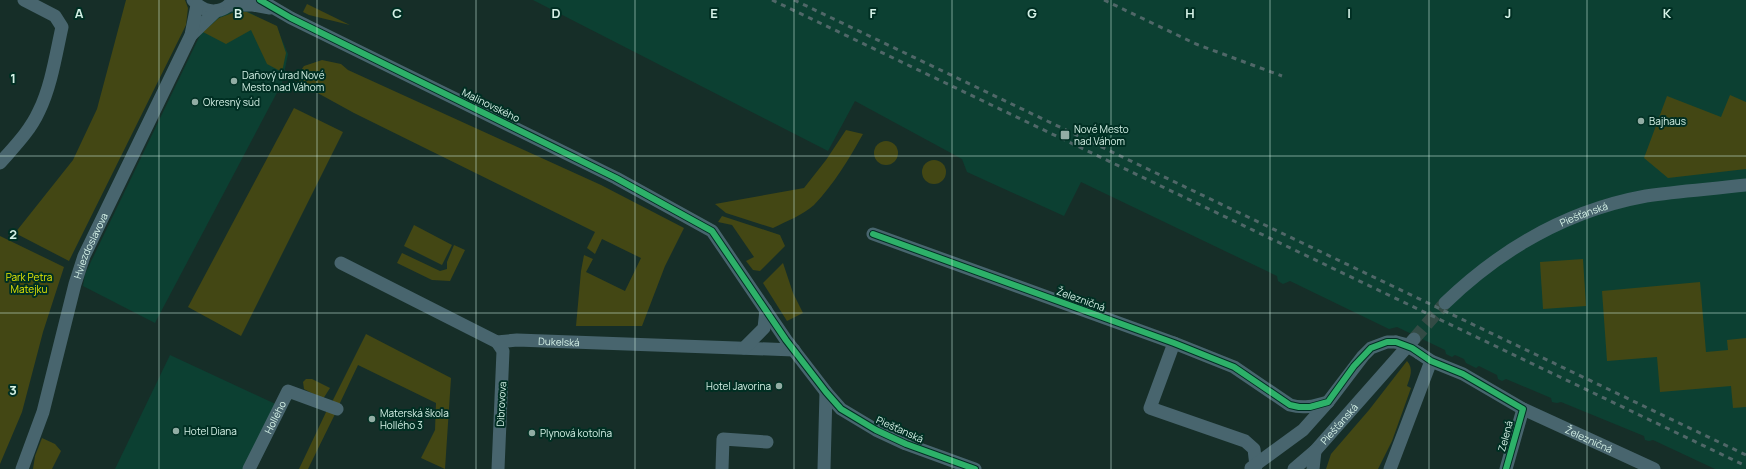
<svg xmlns="http://www.w3.org/2000/svg" width="1746" height="469" font-family="Manrope,sans-serif">
	<rect width="100%" height="100%" fill="#162e28"/>
	<!-- built -->
	<g fill="#0c4032">
		<polygon points="533,0 1746,0 1746,469 1715,469 1653,440 1649,441 1645,440 1644,436 1561,402 1557,403 1552,402 1551,398 1506,379 1502,381 1498,379 1497,375 1479,366 1476,368 1466,363 1464,359 1455,355 1452,357 1446,354 1445,350 1397,327 1389,329 1290,281 1283,284 1278,281 1277,276 1081,182 1064,216 967,172 962,159 855,101 828,151"/>
		<polygon points="225,9 247,11 277,28 288,54 282,83 155,323 83,286 85,274 203,29"/>
		<polygon points="170,355 284,408 254,469 115,469"/>
	</g>
	<!-- green -->
	<g fill="#434714">
		<polygon points="126,0 185,0 188,8 186,25 69,261 15,233 73,160 97,109"/>
		<polygon points="307,4 350,25 309,15 303,12"/>
		<polygon points="238,11 247,12 277,26 286,53 282,72 267,64 251,30 226,44 203,32 219,18"/>
		<polygon points="322,60 341,64 348,70 601,185 684,228 665,266 642,326 576,326 581,271 584,255 593,259 586,272 625,291 641,258 602,239 595,254 587,248 595,232 354,113 294,80 304,66"/>
		<polygon points="1730,95 1746,102 1746,169 1668,178 1644,158 1667,96 1721,117"/>
		<polygon points="294,108 343,132 241,336 188,307"/>
		<path d="M 846,130 L 863,134 C 849,159 834,184 814,205 C 803,215 787,221 773,228 L 726,213 L 715,204 L 804,188 L 826,160 Z"/>
		<circle cx="886" cy="153" r="12"/>
		<circle cx="934" cy="172" r="12"/>
		<polygon points="722,216 780,235 785,246 760,271 753,270 746,261 754,257 732,225 718,222"/>
		<polygon points="414,225 452,245 442,265 404,246"/>
		<polygon points="0,236 64,267 43,332 22,412 0,464"/>
		<polygon points="454,245 465,250 450,281 432,280 397,263 402,253 440,271 447,269 447,262"/>
		<polygon points="1583,259 1586,306 1543,309 1540,262"/>
		<polygon points="783,263 793,293 803,313 787,321 763,283"/>
		<polygon points="1700,282 1706,352 1728,350 1727,340 1746,338 1746,407 1733,408 1731,386 1660,392 1657,357 1607,361 1602,291"/>
		<polygon points="366,334 451,378 445,469 421,458 435,430 436,403 358,365 339,405 332,402"/>
		<path d="M 1407,361 C 1414,369 1410,377 1407,386 L 1411,388 L 1392,441 L 1378,469 L 1326,469 L 1331,454 L 1369,410 Z"/>
		<polygon points="306,379 312,379 330,388 323,399 304,389 303,382"/>
		<polygon points="328,408 336,412 308,469 299,469"/>
		<polygon points="42,438 55,444 61,451 52,469 33,469 35,456"/>
	</g>
	<g fill="none" stroke-linecap="round" stroke-linejoin="round">
		<!-- street-tunnel -->
		<polyline stroke="#334b45" stroke-width="13" stroke-dasharray="13 6" stroke-linecap="butt" points="1414,339 1445,303"/>
		<!-- street -->
		<g stroke="#48656e" stroke-width="13">
			<path d="M 193,0 C 204,14 223,15 233,0"/>
			<polyline points="260,0 291,18 616,178 712,231 786,340 826,392 841,409 876,430 906,444 975,469"/>
			<polyline points="230,5 253,5 270,8"/>
			<polyline points="191,35 216,11"/>
			<path d="M 0,163 C 14,147 30,131 39,111 C 51,87 56,54 62,27 L 55,16 L 24,0"/>
			<path d="M 873,234 L 1174,343 L 1234,367 L 1290,405 C 1304,409 1314,406 1328,402"/>
			<path id="s1" d="M 341,263 L 497,342 L 517,340 L 794,350"/>
			<path id="s2" d="M 1445,303 C 1501,249 1569,210 1646,196 C 1679,191 1713,189 1746,185"/>
			<polyline points="497,342 503,351 498,469"/>
			<polyline points="1174,343 1150,408 1245,441 1254,449 1256,466"/>
			<polyline points="744,348 764,328 766,310"/>
			<path id="s3" d="M 1419,353 L 1431,361 L 1463,374 L 1523,409 L 1654,469"/>
			<polyline points="1251,468 1303,430 1328,402 1363,356 1371,348 1387,342 1396,342"/>
			<path id="s4" d="M 22,469 L 43,412 L 75,284 L 84,256 L 191,35 L 197,5"/>
			<path id="s5" d="M 249,469 L 288,391 L 337,409"/>
			<polyline points="722,469 723,439 767,442"/>
			<polyline points="824,469 826,392"/>
			<path id="s6" d="M 1294,469 L 1315,451 L 1414,339"/>
			<polyline points="1313,469 1315,451"/>
			<polyline points="1390,469 1431,361"/>
			<polyline points="1506,469 1523,409"/>
		</g>
		<!-- rail -->
		<g stroke="#506768" stroke-width="3" stroke-dasharray="5 5" stroke-linecap="butt">
			<polyline points="772,0 1746,466"/>
			<polyline points="794,0 1746,455"/>
			<polyline points="1104,0 1196,44 1282,76"/>
		</g>
		<!-- street-bridge -->
		<polyline stroke="#48656e" stroke-width="13" points="1396,342 1404,344 1419,353"/>
		<!-- cycleway casing -->
		<g stroke="#002f23" stroke-width="8">
			<g id="cycleway">
				<polyline points="260,0 291,18 616,178 712,231 786,340 826,392 841,409 876,430 906,444 975,469"/>
				<polyline points="873,234 1174,343 1234,367 1290,405 1299,407 1310,407 1328,402 1354,366 1371,348 1387,342 1396,342 1412,348 1431,361 1463,374 1523,409 1506,469"/>
			</g>
		</g>
		<!-- cycleway -->
		<use href="#cycleway" stroke="#2db169" stroke-width="6"/>
	</g>
	<!-- grid -->
	<path fill="none" stroke="#d5f2e7" stroke-width="1" stroke-opacity="0.55" d="M 159,0 L 159,469M 317,0 L 317,469M 476,0 L 476,469M 635,0 L 635,469M 794,0 L 794,469M 952,0 L 952,469M 1111,0 L 1111,469M 1270,0 L 1270,469M 1429,0 L 1429,469M 1587,0 L 1587,469M 0,156 L 1746,156M 0,313 L 1746,313"/>
	<!-- markers -->
	<g fill="#92ada4" stroke="#002f23" stroke-width="1.5">
		<circle cx="234" cy="81" r="4"/>
		<circle cx="195" cy="102" r="4"/>
		<circle cx="1641" cy="121" r="4"/>
		<rect x="1060" y="130" width="10" height="10" rx="2"/>
		<circle cx="779" cy="386" r="4"/>
		<circle cx="372" cy="419" r="4"/>
		<circle cx="176" cy="431" r="4"/>
		<circle cx="532" cy="433" r="4"/>
	</g>
	<g text-anchor="middle" stroke-width="4" stroke-linejoin="round" paint-order="stroke">
		<!-- poi labels -->
		<g font-size="10" fill="#d5f2e7" stroke="#002f23" text-anchor="start">
			<text x="242" y="79">Daňový úrad Nové<tspan x="242" dy="12">Mesto nad Váhom</tspan></text>
			<text x="203" y="106">Okresný súd</text>
			<text x="1649" y="125">Bajhaus</text>
			<text x="1074" y="133">Nové Mesto<tspan x="1074" dy="12">nad Váhom</tspan></text>
			<text x="771" y="390" text-anchor="end">Hotel Javorina</text>
			<text x="380" y="417">Materská škola<tspan x="380" dy="12">Hollého 3</tspan></text>
			<text x="184" y="435">Hotel Diana</text>
			<text x="540" y="437">Plynová kotolňa</text>
		</g>
		<!-- street labels -->
		<g font-size="10" fill="#d5f2e7" stroke="#002f23">
			<text transform="translate(491 105) rotate(26)" y="4">Malinovského</text>
			<text dy="4" stroke="none"><textPath href="#s2" startOffset="166">Piešťanská</textPath></text>
			<text dy="4" stroke="none"><textPath href="#s4" startOffset="234">Hviezdoslavova</textPath></text>
			<text transform="translate(1081 299) rotate(20)" y="4">Železničná</text>
			<text dy="4" stroke="none"><textPath href="#s1" startOffset="237">Dukelská</textPath></text>
			<text transform="translate(501 404) rotate(-87)" y="4">Dibrovova</text>
			<text dy="4" stroke="none"><textPath href="#s5" startOffset="58">Hollého</textPath></text>
			<text dy="4" stroke="none"><textPath href="#s6" startOffset="64">Piešťanská</textPath></text>
			<text transform="translate(900 429) rotate(24)" y="4">Piešťanská</text>
			<text transform="translate(1505 436) rotate(-75)" y="4">Zelená</text>
			<text dy="4" stroke="none"><textPath href="#s3" startOffset="191">Železničná</textPath></text>
		</g>
		<!-- park labels -->
		<g font-size="10" fill="#e4e703" stroke="#002f23">
			<text x="29" y="281">Park Petra<tspan x="29" dy="12">Matejku</tspan></text>
		</g>
	</g>
	<g font-size="13" text-anchor="middle" font-weight="bold" fill="#d5f2e7" stroke="#002f23" stroke-width="4" stroke-linejoin="round" paint-order="stroke">
		<text x="79" y="18">A</text>
		<text x="238" y="18">B</text>
		<text x="397" y="18">C</text>
		<text x="556" y="18">D</text>
		<text x="714" y="18">E</text>
		<text x="873" y="18">F</text>
		<text x="1032" y="18">G</text>
		<text x="1190" y="18">H</text>
		<text x="1349" y="18">I</text>
		<text x="1508" y="18">J</text>
		<text x="1667" y="18">K</text>
		<text x="13" y="83">1</text>
		<text x="13" y="239">2</text>
		<text x="13" y="395">3</text>
	</g>
</svg>
